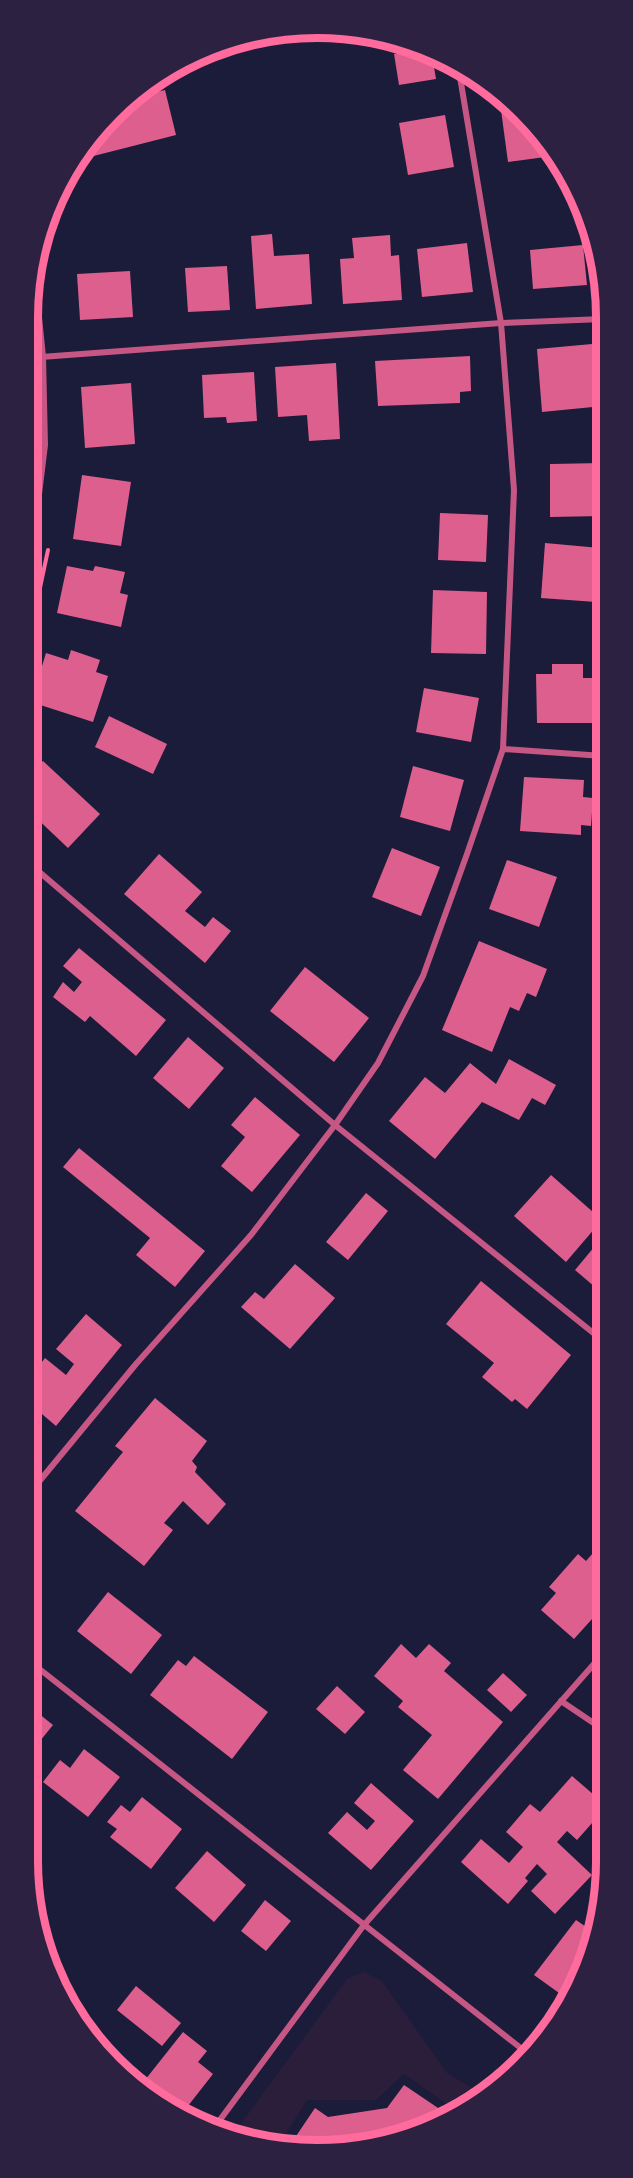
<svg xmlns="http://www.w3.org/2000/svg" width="633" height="2178" font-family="'Roboto Condensed',sans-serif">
	<rect width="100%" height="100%" fill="#1b1b3a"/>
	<!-- green -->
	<polygon fill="#2a1e3b" points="364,1972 382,1981 447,2073 484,2095 455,2110 404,2074 376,2100 307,2100 279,2145 234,2133 347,1979"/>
	<!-- building -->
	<g fill="#dd5f8e">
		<polygon points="419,50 432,55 436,79 399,85 394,54"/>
		<polygon points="165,90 176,135 74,161 76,156 133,98"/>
		<polygon points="516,108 521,112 553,156 508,162 501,110"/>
		<polygon points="445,115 454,167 408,175 399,123"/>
		<polygon points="272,234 274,256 309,254 312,304 256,309 251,236"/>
		<polygon points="390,235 391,256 399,255 402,300 343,304 340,259 354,258 352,238"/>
		<polygon points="467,243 473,292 422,297 417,249"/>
		<polygon points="583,245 587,285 533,289 530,250"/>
		<polygon points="227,266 230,310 188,312 185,268"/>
		<polygon points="130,271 133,317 80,320 77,274"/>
		<polygon points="603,343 603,406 542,412 537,349"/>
		<polygon points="470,356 471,391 460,392 460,403 378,406 375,361"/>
		<polygon points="336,363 340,439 309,441 307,415 278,417 275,367"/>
		<polygon points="254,372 257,421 227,423 226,417 204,418 202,375"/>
		<polygon points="131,383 135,444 85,448 81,387"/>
		<polygon points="603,463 603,516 550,517 550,464"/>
		<polygon points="82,475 131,482 121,546 73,539"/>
		<polygon points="440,513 488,515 486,562 438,560"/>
		<polygon points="545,543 600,548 596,602 541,598"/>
		<polygon points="67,566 93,571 95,566 125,572 120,593 128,595 121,627 57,613"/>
		<polygon points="433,590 487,592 486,654 431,653"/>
		<polygon points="71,650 100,660 96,672 108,676 93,722 31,702 46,653 68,660"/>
		<polygon points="552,664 583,664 583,678 603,678 603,723 537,723 536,674 552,674"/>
		<polygon points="424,688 479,698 471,742 416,732"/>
		<polygon points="109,716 167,744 153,774 95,747"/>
		<polygon points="43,761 100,814 68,848 31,813 31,773"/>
		<polygon points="413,766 464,780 450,831 400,817"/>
		<polygon points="524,777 584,780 583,797 593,798 591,826 581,825 581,835 520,831"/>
		<polygon points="392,848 440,867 421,916 372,897"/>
		<polygon points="159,854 202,892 185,911 205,927 213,917 231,931 205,963 124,894"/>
		<polygon points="507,860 557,877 539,927 489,909"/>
		<polygon points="479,941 547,969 536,997 527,993 519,1011 510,1007 492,1052 442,1030"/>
		<polygon points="79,948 166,1020 136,1056 90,1016 85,1022 53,997 63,982 74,992 82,982 63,966"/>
		<polygon points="305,967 369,1018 334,1062 270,1011"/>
		<polygon points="188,1037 224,1068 189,1109 153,1078"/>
		<polygon points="509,1059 556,1085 545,1105 532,1098 519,1120 482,1102 435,1159 389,1121 425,1077 445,1093 470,1063 496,1084"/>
		<polygon points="255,1097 300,1135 252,1192 221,1166 245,1137 231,1125"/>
		<polygon points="79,1148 205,1251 175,1287 136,1255 150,1238 63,1167"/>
		<polygon points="551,1175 602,1220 566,1262 514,1216"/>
		<polygon points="366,1193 388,1211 348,1260 326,1242"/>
		<polygon points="600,1240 602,1242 602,1293 575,1270"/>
		<polygon points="295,1264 335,1298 290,1349 241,1307 255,1292 264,1299"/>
		<polygon points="481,1281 571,1355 527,1409 515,1399 512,1402 482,1377 494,1363 446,1324"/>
		<polygon points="86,1314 122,1345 56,1426 29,1403 29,1379 45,1358 66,1375 74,1364 56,1349"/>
		<polygon points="155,1398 207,1441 192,1461 197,1467 195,1472 226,1504 208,1525 183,1501 164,1523 173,1530 144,1566 75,1511 123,1452 115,1446"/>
		<polygon points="601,1523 601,1539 593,1533"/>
		<polygon points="601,1544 601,1609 574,1639 541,1610 556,1593 549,1587 578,1554 586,1561"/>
		<polygon points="108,1592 162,1635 131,1674 77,1631"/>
		<polygon points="401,1644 416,1658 429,1644 451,1663 444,1671 503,1722 438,1799 403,1770 432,1735 398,1707 403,1701 374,1676"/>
		<polygon points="194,1656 268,1712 232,1759 150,1695 178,1660 186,1666"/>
		<polygon points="503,1673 527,1695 511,1712 487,1690"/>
		<polygon points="337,1686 365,1712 345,1734 316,1709"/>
		<polygon points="28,1705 53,1725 27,1757 27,1735"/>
		<polygon points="84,1749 120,1777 88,1817 43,1782 60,1760 70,1768"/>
		<polygon points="572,1776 601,1801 601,1813 577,1840 567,1831 557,1842 592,1875 555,1914 531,1891 547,1874 537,1864 525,1878 528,1881 508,1904 461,1862 481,1839 509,1863 523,1847 506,1832 530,1804 540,1812"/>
		<polygon points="371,1783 414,1821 371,1870 328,1833 347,1812 367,1830 375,1821 354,1803"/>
		<polygon points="142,1797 182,1829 151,1869 110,1837 117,1829 107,1822 121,1805 130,1812"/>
		<polygon points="207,1851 246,1885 214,1922 175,1888"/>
		<polygon points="265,1900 291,1921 266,1951 241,1931"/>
		<polygon points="576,1920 595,1933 575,1986 566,1998 534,1975"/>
		<polygon points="136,1986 181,2023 162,2046 117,2010"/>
		<polygon points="183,2032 207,2051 198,2062 213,2074 184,2111 145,2080"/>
		<polygon points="404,2085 447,2114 392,2141 297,2150 288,2148 315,2108 328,2117 387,2108"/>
	</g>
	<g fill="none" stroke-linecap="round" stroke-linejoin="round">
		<!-- path -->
		<g stroke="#ff6b9d" stroke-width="4">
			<polyline points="44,233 47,253"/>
			<polyline points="31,630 48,550"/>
		</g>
		<!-- minor -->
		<g stroke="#c65784" stroke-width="6">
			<polyline points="41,357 501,323 603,319"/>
			<polyline points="503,749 603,756"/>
			<polyline points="30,864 335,1125 602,1340"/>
			<polyline points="28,1495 136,1364 251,1235 335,1125 378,1063 423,976 467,854 503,749 514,490 501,323 458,65"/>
			<polyline points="28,1660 527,2053"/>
			<polyline points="561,1701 601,1728"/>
			<polyline points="214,2128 364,1925 601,1656"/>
		</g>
		<!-- tertiary -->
		<polyline stroke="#c65784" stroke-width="10" points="32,535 43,445 41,357 32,267"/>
	</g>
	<!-- crop -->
	<path d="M0 0H633V2178H0ZM317 38H317A279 279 0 0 1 596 317V1861A279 279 0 0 1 317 2140H317A279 279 0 0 1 38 1861V317A279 279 0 0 1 317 38Z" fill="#2d2142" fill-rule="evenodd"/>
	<path fill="none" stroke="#ff6b9d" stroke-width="8" d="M317 38H317A279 279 0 0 1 596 317V1861A279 279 0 0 1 317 2140H317A279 279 0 0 1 38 1861V317A279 279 0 0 1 317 38Z"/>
</svg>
